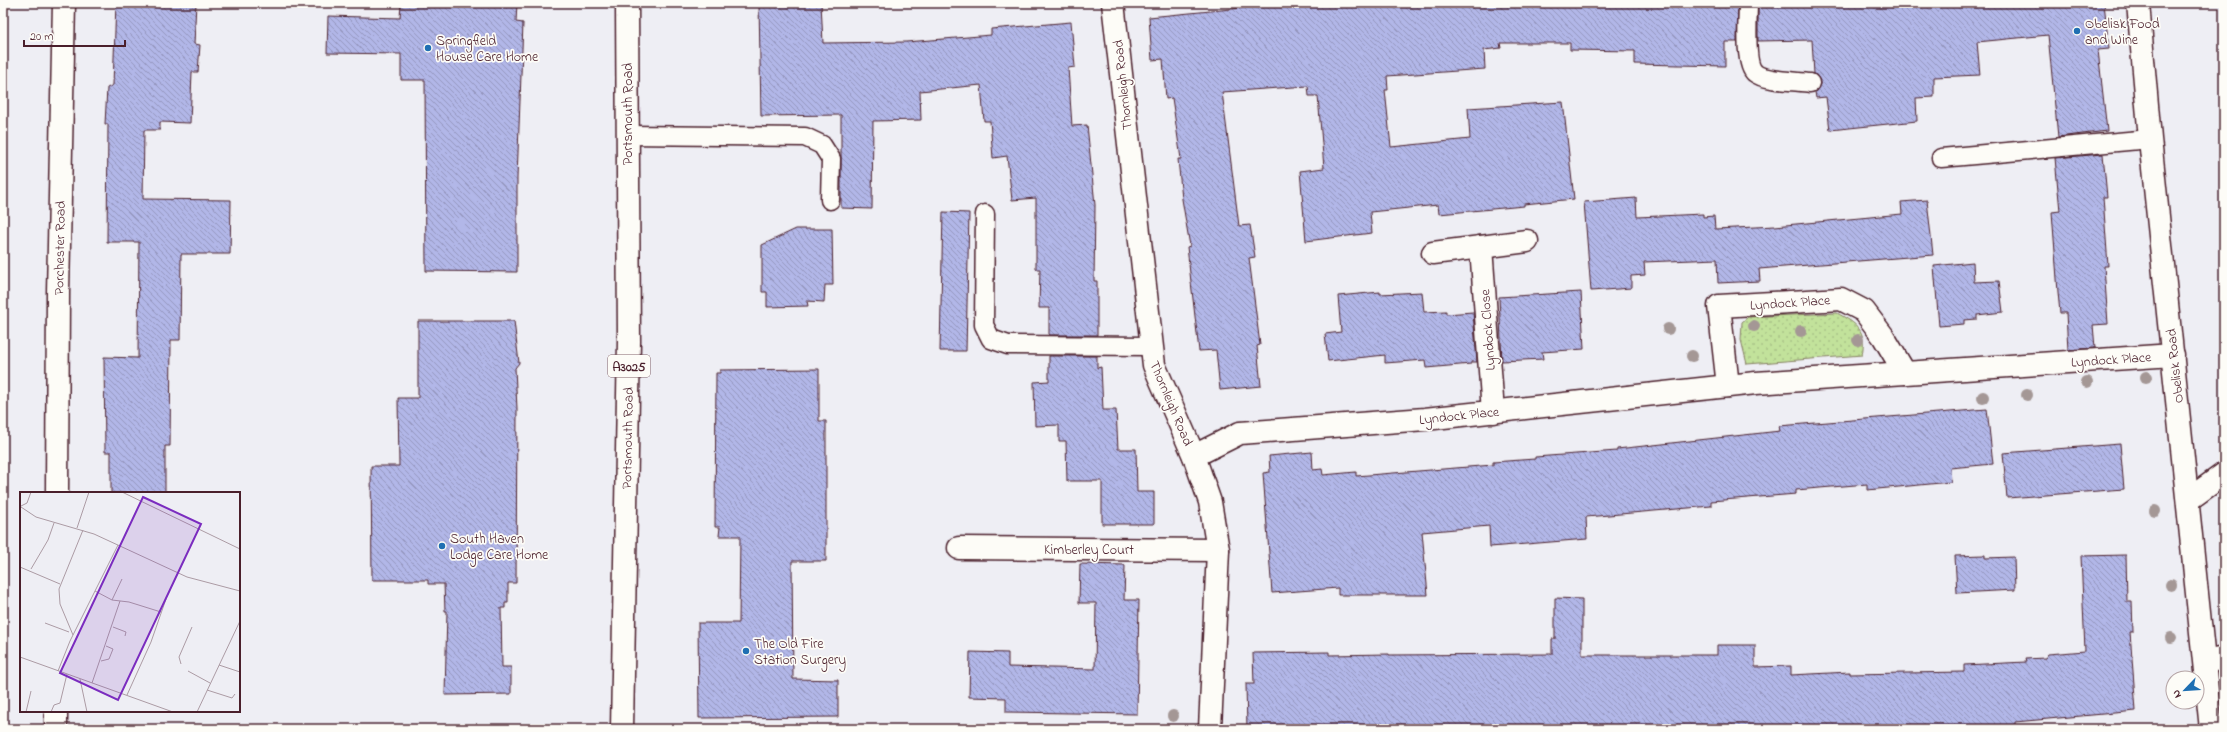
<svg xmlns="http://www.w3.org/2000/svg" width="2227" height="732" font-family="'Indie Flower',sans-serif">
	<defs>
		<pattern id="grass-dots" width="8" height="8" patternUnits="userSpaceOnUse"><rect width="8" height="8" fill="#c2e29b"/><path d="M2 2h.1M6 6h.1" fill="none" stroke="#a8c186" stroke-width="1.8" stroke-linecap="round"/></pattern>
		<pattern id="building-back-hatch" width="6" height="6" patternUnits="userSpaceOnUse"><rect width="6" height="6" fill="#b2b7e8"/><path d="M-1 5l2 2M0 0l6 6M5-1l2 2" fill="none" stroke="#9394bc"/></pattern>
	</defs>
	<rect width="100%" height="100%" fill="#eeeef4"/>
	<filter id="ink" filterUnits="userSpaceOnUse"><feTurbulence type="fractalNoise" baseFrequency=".025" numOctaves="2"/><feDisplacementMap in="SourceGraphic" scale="8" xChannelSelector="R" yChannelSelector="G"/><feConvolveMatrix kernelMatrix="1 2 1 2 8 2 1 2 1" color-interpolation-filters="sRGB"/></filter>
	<g filter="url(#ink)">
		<!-- grass -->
		<path fill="url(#grass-dots)" stroke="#868063" d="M 1837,313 C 1857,324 1867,330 1862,355 L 1747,364 L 1741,340 L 1742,322 L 1748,317 Z"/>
		<!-- building -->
		<g fill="url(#building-back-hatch)" stroke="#4a1f2b">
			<polygon points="116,3 196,3 194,44 200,45 198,72 192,72 190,123 160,122 160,130 144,130 143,199 231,200 230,254 181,254 180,340 171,340 170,446 165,446 165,493 111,493 111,452 105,452 104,357 138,358 139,242 107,242 108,124 105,124 107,88 113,85"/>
			<polygon points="401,3 517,3 516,22 523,23 517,178 517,272 426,271 425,80 401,80 401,54 327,53 328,16 400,18"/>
			<polygon points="759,3 821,3 823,43 906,42 944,39 991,35 991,29 1071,22 1075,67 1068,68 1072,126 1087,125 1095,205 1094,281 1097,281 1097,335 1049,335 1049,308 1039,308 1040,269 1036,269 1036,198 1012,200 1007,156 993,158 990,121 984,121 981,85 920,91 921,120 873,121 872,209 841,208 841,115 761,116"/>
			<polygon points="1272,3 1738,3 1737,42 1725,42 1725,66 1635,64 1635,51 1570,50 1570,43 1500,43 1501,48 1484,50 1485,69 1387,76 1388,90 1385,90 1391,147 1470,139 1468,108 1563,102 1574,199 1524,204 1524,206 1439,214 1438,205 1370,212 1372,233 1306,241 1300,171 1324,168 1318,96 1309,96 1308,86 1222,92 1239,226 1250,225 1255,257 1249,258 1260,345 1257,346 1261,386 1220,390 1216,350 1199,351 1187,247 1190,246 1182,199 1178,159 1181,159 1172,98 1166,99 1163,59 1152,60 1149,17 1272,5"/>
			<polygon points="1758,3 2104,3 2109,49 2098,50 2107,131 2058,137 2048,35 1977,42 1980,75 1934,77 1934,97 1916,98 1917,121 1830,130 1826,97 1816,98 1815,92 1820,84 1819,79 1814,74 1812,40 1758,41"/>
			<polygon points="2103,154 2107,197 2103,197 2108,266 2104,266 2108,324 2093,325 2095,348 2068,350 2066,313 2060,313 2058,292 2052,212 2060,211 2055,158"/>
			<polygon points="1636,198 1637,217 1703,214 1703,217 1714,216 1715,229 1775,226 1902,214 1901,202 1927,200 1933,255 1759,269 1760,281 1718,283 1717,259 1644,262 1645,275 1631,276 1631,288 1591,291 1584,202"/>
			<polygon points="943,212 969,213 966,351 940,351"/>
			<polygon points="796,229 832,229 833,285 825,285 824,302 807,301 808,306 767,307 767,292 762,292 762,245"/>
			<polygon points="1973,262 1974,282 1999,281 2003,312 1977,315 1977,319 1964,320 1964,324 1939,326 1934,266"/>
			<polygon points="1380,292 1380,294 1422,292 1424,312 1446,311 1446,314 1473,312 1477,362 1471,362 1471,364 1426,368 1425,360 1385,363 1385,355 1328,361 1325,334 1341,332 1338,296"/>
			<polygon points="1581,292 1584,349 1542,352 1543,359 1502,361 1499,297"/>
			<polygon points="418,321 514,321 519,363 515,368 517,409 516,583 508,583 508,603 505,603 505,608 501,608 502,667 511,667 511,694 445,695 447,611 445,611 444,584 428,584 428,580 372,580 371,466 399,466 398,398 418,398"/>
			<polygon points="1049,356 1097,356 1097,368 1101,367 1103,410 1116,410 1118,449 1136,449 1137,492 1154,492 1154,524 1102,524 1102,481 1067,481 1066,441 1059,441 1059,425 1035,426 1034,382 1049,381"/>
			<polygon points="819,369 819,421 826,421 826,561 792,561 793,679 838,680 838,717 699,718 698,623 739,623 740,536 719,536 720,527 715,527 716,373 720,373 720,370"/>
			<polygon points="1987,409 1993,464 1950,468 1951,482 1867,490 1867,484 1796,490 1796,494 1711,501 1711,506 1586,517 1587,539 1490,547 1489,526 1422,532 1428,595 1338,595 1338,588 1272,593 1263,473 1270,472 1269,456 1312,452 1313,470 1322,469 1323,475 1356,472 1356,476 1493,465 1493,462 1535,459 1535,457 1617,451 1617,449 1780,431 1779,426"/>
			<polygon points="2120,444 2124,489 2007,498 2003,453"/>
			<polygon points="1985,555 1985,558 2014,557 2015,590 1957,593 1955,556"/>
			<polygon points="2126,555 2127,602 2132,602 2133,632 2130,632 2136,711 2015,722 2015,729 1247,729 1246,684 1254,684 1253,653 1329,652 1329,655 1389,654 1389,655 1552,654 1552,639 1555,639 1555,598 1582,599 1582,655 1717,655 1717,645 1755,645 1755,667 1791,666 1791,675 1850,672 1850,674 1964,672 1964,665 2026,662 2025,659 2045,658 2048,654 2085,651 2081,556"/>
			<polygon points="1080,564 1125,565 1124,600 1139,600 1137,714 1006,712 1006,698 969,697 970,652 1008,653 1008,667 1095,669 1096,603 1079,603"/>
		</g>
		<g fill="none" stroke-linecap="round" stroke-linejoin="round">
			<!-- lane casing -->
			<g stroke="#4a1f2b" stroke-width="21">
				<g id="lane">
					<path d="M 1748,3 C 1748,18 1744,64 1755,73 C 1764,81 1797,81 1810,83"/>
					<polyline points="628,135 805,137 822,145 831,159 830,200"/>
					<polyline points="1941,158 2150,139"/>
					<polyline points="985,214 984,325 991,339 1008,345 1151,346"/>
				</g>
			</g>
			<!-- street casing -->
			<g stroke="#4a1f2b" stroke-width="25">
				<g id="street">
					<polyline points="1113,3 1154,365 1194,456 1210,502 1218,550 1210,729"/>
					<polyline points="2138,3 2150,139 2211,729"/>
					<polyline points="1433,253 1481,247"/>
					<polyline points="1728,386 1719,306 1841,299 1864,311 1883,336 1905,373"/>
					<polyline points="1493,412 1481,247 1527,241"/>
					<polyline points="1194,456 1240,433 1425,419 1756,383 2173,355"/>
					<polyline points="57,493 58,293 64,3"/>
					<polyline points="2188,500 2224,474"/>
					<polyline points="959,548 1218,550"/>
					<polyline points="2205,662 2224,658"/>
					<polyline points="56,729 56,711"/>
				</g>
			</g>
			<!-- primary casing -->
			<g stroke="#4a1f2b" stroke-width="25">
				<polyline id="primary" points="622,729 629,341 627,3"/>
			</g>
			<!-- lane -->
			<use href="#lane" stroke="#fdfcf7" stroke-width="18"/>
			<!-- street -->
			<use href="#street" stroke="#fdfcf7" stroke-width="22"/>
			<!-- primary -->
			<use href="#primary" stroke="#fdfcf7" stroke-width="22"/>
		</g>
		<!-- trees -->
		<g fill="#a49795">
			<circle cx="1754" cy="326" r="6"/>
			<circle cx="1668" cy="329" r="6"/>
			<circle cx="1801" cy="331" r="6"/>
			<circle cx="1858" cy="340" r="6"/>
			<circle cx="1692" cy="356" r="6"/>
			<circle cx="2146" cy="377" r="6"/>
			<circle cx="2087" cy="382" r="6"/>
			<circle cx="2027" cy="395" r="6"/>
			<circle cx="1983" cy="397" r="6"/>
			<circle cx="2155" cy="511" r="6"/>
			<circle cx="2171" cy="585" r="6"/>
			<circle cx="2171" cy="638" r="6"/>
			<circle cx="1173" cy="716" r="6"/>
		</g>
	</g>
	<!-- markers -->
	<g fill="#1f6fb2" stroke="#fdfcf7" stroke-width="1.5">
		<circle cx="2077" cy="31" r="4"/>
		<circle cx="428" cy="48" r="4"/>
		<circle cx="442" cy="546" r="4"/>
		<circle cx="746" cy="651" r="4"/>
	</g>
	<g text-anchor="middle" stroke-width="3.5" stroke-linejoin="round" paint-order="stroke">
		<!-- shield labels -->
		<rect fill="#fdfcf7" stroke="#806168" stroke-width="1" x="608" y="355" width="42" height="22" rx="3"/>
		<g font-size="13" font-weight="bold" fill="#4a1f2b">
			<text x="629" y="371">A3025</text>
		</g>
		<!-- poi labels -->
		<g font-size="14" fill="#4a1f2b" stroke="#fdfcf7" text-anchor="start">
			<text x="2085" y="28">Obelisk Food<tspan x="2085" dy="16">and Wine</tspan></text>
			<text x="436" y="45">Springfleld<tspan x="436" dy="16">House Care Home</tspan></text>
			<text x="450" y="543">South Haven<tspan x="450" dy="16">Lodge Care Home</tspan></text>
			<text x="754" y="648">The Old Fire<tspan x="754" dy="16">Station Surgery</tspan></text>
		</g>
		<!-- street labels -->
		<g font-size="14" fill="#4a1f2b" stroke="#fdfcf7">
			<text transform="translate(1122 85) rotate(-96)" y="5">Thornleigh Road</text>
			<text transform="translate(627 114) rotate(-90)" y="5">Portsmouth Road</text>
			<text transform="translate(59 248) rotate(-89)" y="5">Porchester Road</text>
			<text transform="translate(1790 302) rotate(-4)" y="5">Lyndock Place</text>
			<text transform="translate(1487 330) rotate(-94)" y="5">Lyndock Close</text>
			<text transform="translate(2111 359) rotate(-4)" y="5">Lyndock Place</text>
			<text transform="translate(2174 366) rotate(-96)" y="5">Obelisk Road</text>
			<text transform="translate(1172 403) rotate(67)" y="5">Thornleigh Road</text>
			<text transform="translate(1459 415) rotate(-6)" y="5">Lyndock Place</text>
			<text transform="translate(627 438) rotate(-89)" y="5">Portsmouth Road</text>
			<text x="1089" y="554">Kimberley Court</text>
		</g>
	</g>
	<!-- overview -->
	<g transform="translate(20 492)">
		<rect width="220" height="220" fill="#eeeef4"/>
		<path fill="none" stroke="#ac9ba4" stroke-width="1" d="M 102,0 L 220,57M 1,14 L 7,11 L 11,0M 1,15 L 16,25 L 74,42 L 167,85 L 220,99M 57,36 L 69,0M 0,75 L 40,92M 11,77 L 28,48 L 34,31M 75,99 L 92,108 L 109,110 L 141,120M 92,108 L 102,87M 25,131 L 49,140M 93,135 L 106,140 L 105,144M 53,143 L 40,112 L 39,97 L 63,38M 0,165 L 153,220M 81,169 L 89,167 L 93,157 L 86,154M 161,172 L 159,165 L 172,135M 199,173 L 220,180M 38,179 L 50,149 L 98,53M 168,179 L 190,191M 60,187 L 67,220M 72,191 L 100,109M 187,198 L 212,206 L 215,202M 107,203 L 131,150 L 146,107M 6,220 L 11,199M 31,220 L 34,213 L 40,211 L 47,182M 177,220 L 220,129"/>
		<path fill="#7b2cbf" fill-opacity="0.15" stroke="#7b2cbf" stroke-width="2" d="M 123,5 L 181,32 L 98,208 L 40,181 Z"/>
		<rect width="220" height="220" fill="none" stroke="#4a1f2b" stroke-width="2"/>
	</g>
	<!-- margin -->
	<rect width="2227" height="732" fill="none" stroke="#fdfcf7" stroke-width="16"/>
	<rect x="8" y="8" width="2211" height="716" fill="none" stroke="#4a1f2b" stroke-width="1.5" filter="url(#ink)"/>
	<!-- north arrow -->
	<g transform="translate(2185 690) rotate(245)"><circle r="19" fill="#fdfcf7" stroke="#b5a4a5"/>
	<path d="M0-3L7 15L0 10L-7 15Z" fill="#1f6fb2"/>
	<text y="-6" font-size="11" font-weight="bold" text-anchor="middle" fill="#4a1f2b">N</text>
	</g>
	<!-- scale -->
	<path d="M24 40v6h101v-6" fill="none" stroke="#4a1f2b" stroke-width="2"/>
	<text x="30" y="40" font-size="12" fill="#4a1f2b" stroke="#fdfcf7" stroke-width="3" paint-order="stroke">20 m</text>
</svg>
